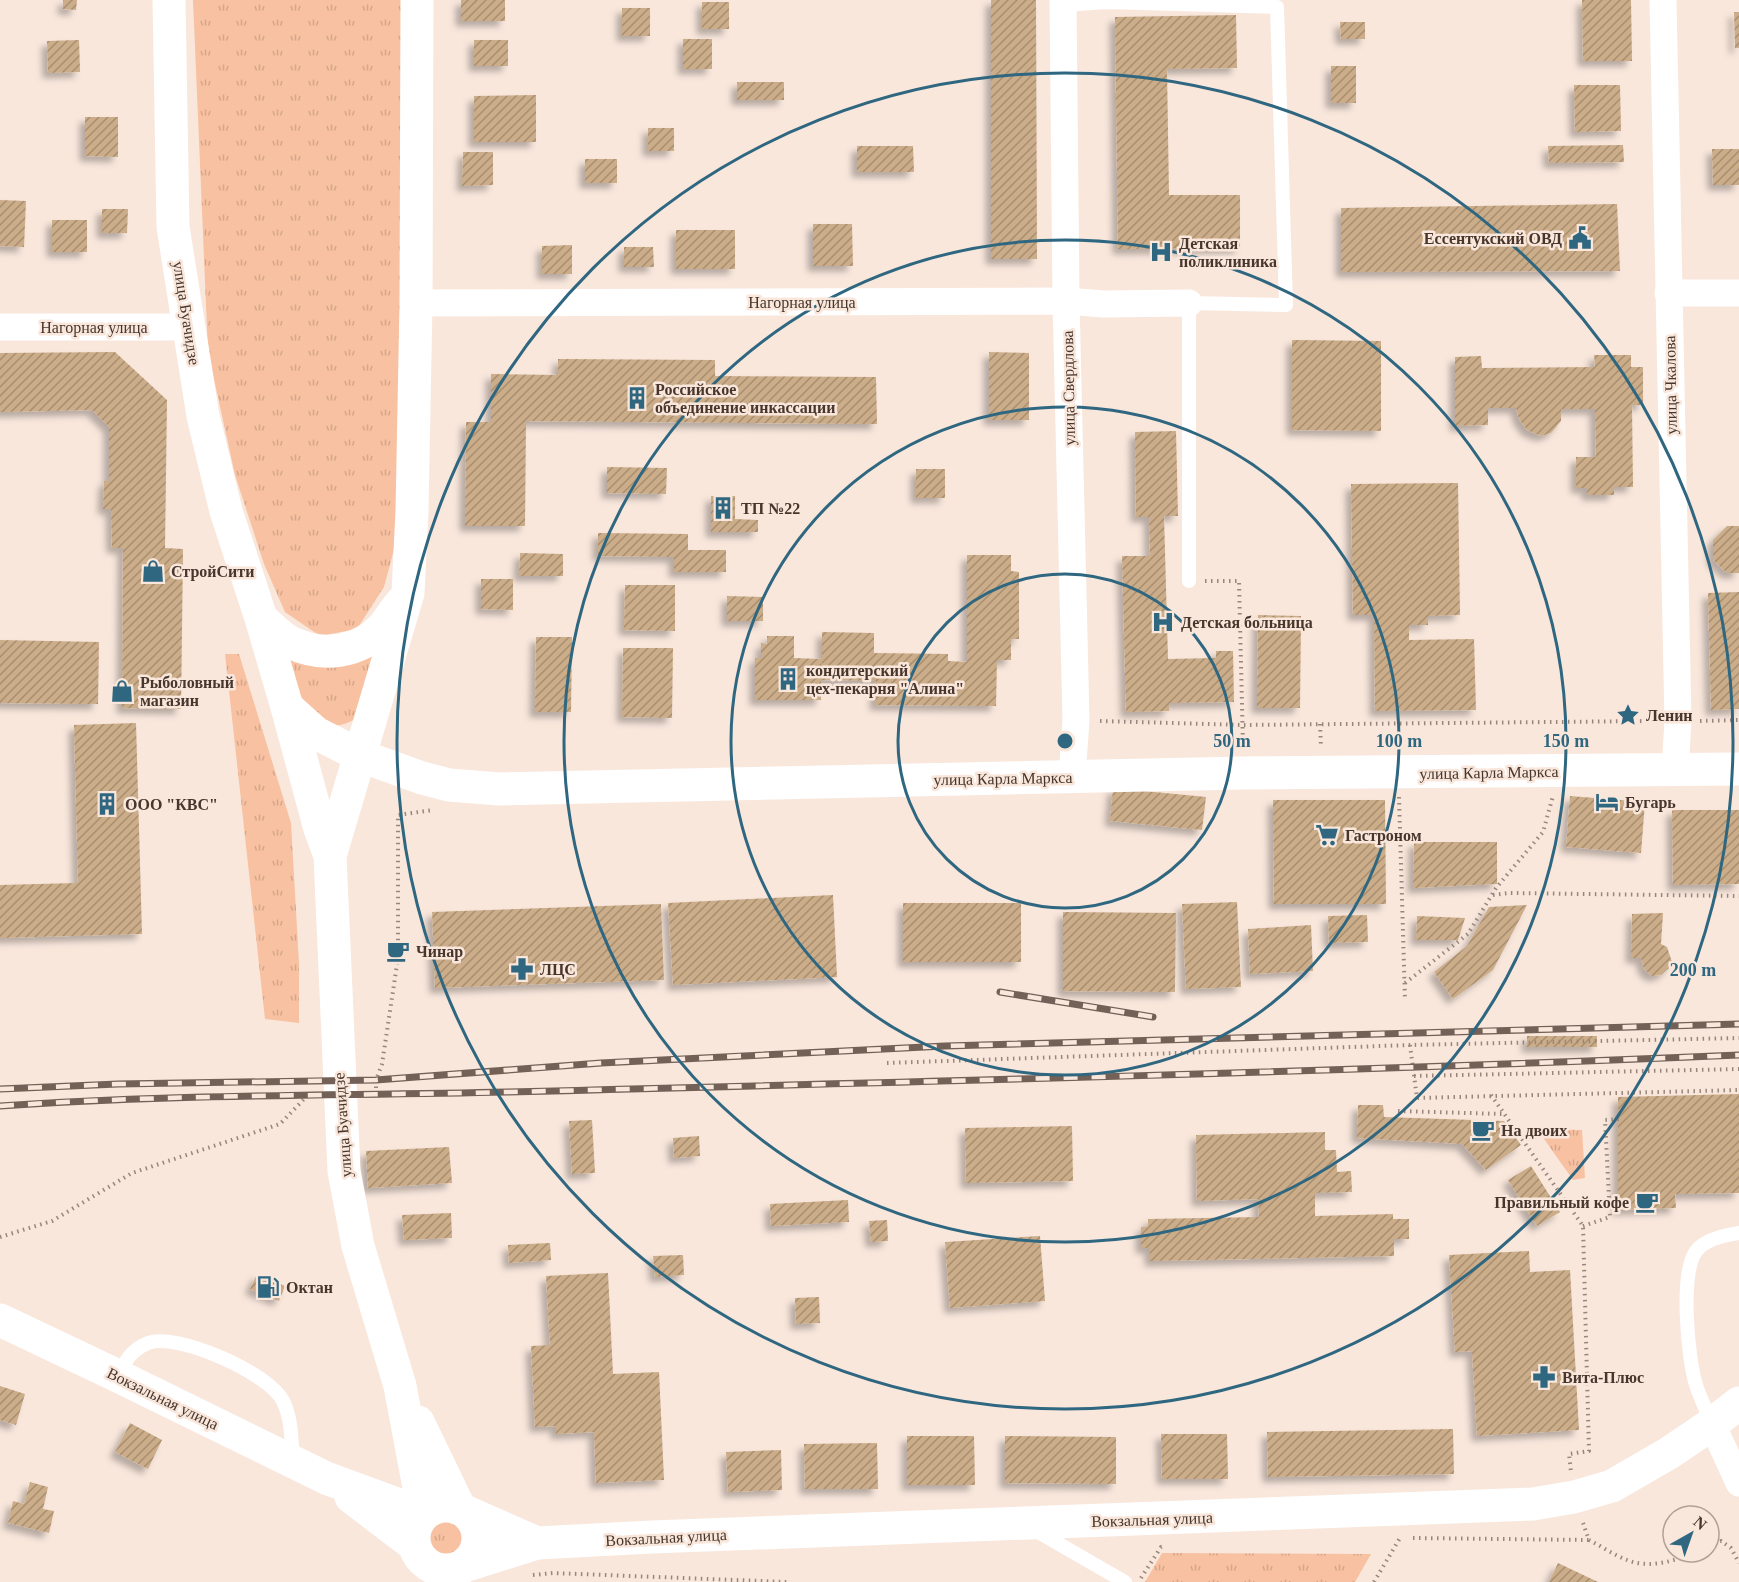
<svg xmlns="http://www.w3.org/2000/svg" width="1739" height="1582" font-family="Georgia,serif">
	<defs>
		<pattern id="grass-tufts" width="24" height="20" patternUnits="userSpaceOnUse" patternTransform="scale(1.5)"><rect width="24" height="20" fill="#f8c1a1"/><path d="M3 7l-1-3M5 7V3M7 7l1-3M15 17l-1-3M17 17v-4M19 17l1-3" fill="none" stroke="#d6a68b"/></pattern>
		<pattern id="building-hatch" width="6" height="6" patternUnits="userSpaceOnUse" patternTransform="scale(1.5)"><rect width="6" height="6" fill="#ccad89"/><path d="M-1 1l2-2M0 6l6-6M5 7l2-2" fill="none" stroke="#a88e70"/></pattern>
		<filter id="shadow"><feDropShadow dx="-5.5" dy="5.5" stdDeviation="3" flood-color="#0004"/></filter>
	</defs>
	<rect width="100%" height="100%" fill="#f9e7dc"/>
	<!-- grass -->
	<g fill="url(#grass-tufts)">
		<polygon points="193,0 401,0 401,523 384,587 357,629 320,636 285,612 264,564 235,475 208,352"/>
		<path d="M 374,651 L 357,718 C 335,731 327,725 305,716 L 287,653 Z"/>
		<polygon points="225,654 239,654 291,823 299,963 299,1023 265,1019"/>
		<polygon points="1537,1129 1582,1130 1585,1178 1573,1180"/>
		<path d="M 445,1515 L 468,1531 C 469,1541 468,1550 458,1555 C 428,1570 412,1525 445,1515 Z"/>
		<polygon points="1162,1553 1371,1554 1355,1582 1145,1582"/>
	</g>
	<!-- building -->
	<g fill="url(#building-hatch)" filter="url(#shadow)">
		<polygon points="63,0 77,0 76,10 63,9"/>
		<rect x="461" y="0" width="44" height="21"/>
		<polygon points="991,0 1036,0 1037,259 991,259"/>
		<polygon points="1582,0 1631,0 1632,61 1583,61"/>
		<rect x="702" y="2" width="27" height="27"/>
		<rect x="622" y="8" width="28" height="28"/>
		<polygon points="1734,12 1739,12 1739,48 1735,48"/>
		<polygon points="1236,15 1237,68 1167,69 1169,195 1240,195 1240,248 1118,249 1115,17"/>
		<polygon points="1340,22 1365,22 1365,39 1341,39"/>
		<rect x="683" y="39" width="29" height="30"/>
		<polygon points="79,40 80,72 48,73 47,41"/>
		<rect x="474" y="40" width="34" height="26"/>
		<rect x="1331" y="66" width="25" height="37"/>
		<rect x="737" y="82" width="47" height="18"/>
		<polygon points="1574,85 1620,85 1621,131 1575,132"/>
		<polygon points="536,95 536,142 474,142 474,96"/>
		<polygon points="85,117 118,117 118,157 85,156"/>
		<rect x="648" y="128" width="26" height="23"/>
		<polygon points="1623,145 1624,162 1549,163 1548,146"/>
		<polygon points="857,146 913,146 914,172 857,172"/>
		<polygon points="1712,149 1739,149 1739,185 1713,185"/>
		<polygon points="463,152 493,152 493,185 462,186"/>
		<rect x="585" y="159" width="32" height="24"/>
		<polygon points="0,200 26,201 24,247 0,246"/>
		<polygon points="1617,204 1620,271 1341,272 1341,208"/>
		<polygon points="102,209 128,209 127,233 102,233"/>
		<rect x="52" y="220" width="35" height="32"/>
		<polygon points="813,224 852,224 853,266 813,266"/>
		<rect x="676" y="230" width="59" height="39"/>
		<polygon points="572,245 572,274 542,274 542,246"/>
		<polygon points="624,247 653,247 654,267 624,267"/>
		<polygon points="1292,340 1381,341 1381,431 1292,430"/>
		<polygon points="115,352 167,400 165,548 183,549 181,709 122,708 123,548 112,548 111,509 103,509 104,481 109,481 109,427 92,410 0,412 0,353"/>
		<polygon points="989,352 1029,353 1029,420 989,420"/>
		<polygon points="1594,355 1631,355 1631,367 1643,367 1643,405 1632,405 1633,487 1614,487 1614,495 1587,495 1587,488 1576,488 1576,457 1596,457 1595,409 1561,409 1561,421 1551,433 1541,436 1527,430 1519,419 1516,408 1488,408 1488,425 1455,426 1455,357 1481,356 1482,368 1595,367"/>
		<polygon points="558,359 715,360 715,376 876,377 877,424 526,421 525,526 465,526 466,422 491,422 491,374 558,375"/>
		<polygon points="1176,431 1178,516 1164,516 1168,659 1216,658 1216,651 1233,651 1234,702 1169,703 1169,711 1126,712 1122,556 1150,556 1149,517 1136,517 1135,432"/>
		<polygon points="607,467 667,468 666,494 607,493"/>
		<rect x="916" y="469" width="29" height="29"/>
		<polygon points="1458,483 1460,615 1428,616 1428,625 1409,625 1409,640 1474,639 1476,710 1375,711 1374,615 1353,615 1351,484"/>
		<polygon points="711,496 735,496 735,519 758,520 758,532 711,532"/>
		<polygon points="1727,526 1739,526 1739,573 1727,573 1713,560 1713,540"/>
		<polygon points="598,533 688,534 688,550 726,550 726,572 674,572 674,557 598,556"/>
		<polygon points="520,553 563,554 563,576 519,576"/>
		<polygon points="967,555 1011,555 1011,571 1019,572 1019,639 1011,639 1011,660 997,660 996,706 875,705 876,681 822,680 822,632 874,633 874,653 948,654 948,661 967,662"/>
		<polygon points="481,579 513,579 513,610 481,609"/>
		<polygon points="625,585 675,585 675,631 624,630"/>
		<polygon points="1739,592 1739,709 1711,710 1708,593"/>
		<polygon points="727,596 763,597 763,621 727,621"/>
		<polygon points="1258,615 1301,616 1300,708 1257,708"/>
		<polygon points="767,636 794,636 794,658 821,659 821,700 755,700 755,658 761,658 761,643 767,644"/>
		<polygon points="536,637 572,637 571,712 535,712"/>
		<polygon points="0,640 99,642 98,704 0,703"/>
		<polygon points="623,648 673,648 672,718 622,717"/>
		<polygon points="136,723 142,934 0,938 0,885 78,883 74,725"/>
		<polygon points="1113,788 1206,797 1202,830 1110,821"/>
		<polygon points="1570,796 1645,802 1641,853 1566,847"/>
		<polygon points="1273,800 1385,800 1386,904 1274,904"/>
		<polygon points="1672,810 1739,810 1739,884 1673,885"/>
		<polygon points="1414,842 1497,842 1497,884 1413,888"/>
		<polygon points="833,895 837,977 673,985 668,903"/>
		<polygon points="1237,902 1241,987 1186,989 1182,904"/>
		<rect x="903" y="903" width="118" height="59"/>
		<polygon points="661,904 664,980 435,988 432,912"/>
		<polygon points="1527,905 1493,970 1453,999 1434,972 1467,946 1489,907"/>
		<polygon points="1063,912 1176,913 1175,992 1063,991"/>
		<polygon points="1663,913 1661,944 1667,947 1672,962 1669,968 1661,975 1652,976 1644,969 1641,958 1631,958 1632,914"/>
		<polygon points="1367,915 1368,942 1329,943 1328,916"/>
		<polygon points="1417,916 1465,918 1458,940 1416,940"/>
		<polygon points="1311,925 1313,971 1250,974 1248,929"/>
		<rect x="1527" y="1036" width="70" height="11"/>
		<polygon points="1739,1094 1739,1193 1675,1194 1676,1208 1618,1210 1618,1097"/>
		<polygon points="1358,1105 1383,1105 1384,1117 1504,1121 1521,1145 1486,1170 1462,1144 1357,1138"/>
		<polygon points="592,1120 595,1173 572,1174 569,1121"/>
		<polygon points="1072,1126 1073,1181 966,1183 965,1128"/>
		<polygon points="1325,1132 1325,1150 1336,1150 1337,1172 1351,1171 1352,1192 1315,1193 1315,1216 1393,1214 1393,1219 1409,1219 1409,1239 1394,1239 1394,1256 1150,1261 1150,1248 1141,1248 1141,1227 1148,1227 1148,1219 1259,1217 1258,1199 1197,1201 1196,1135"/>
		<polygon points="699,1136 700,1156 674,1158 673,1138"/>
		<polygon points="449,1147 452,1183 368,1188 366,1151"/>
		<polygon points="1531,1166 1560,1212 1537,1226 1508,1180"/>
		<polygon points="848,1200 849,1222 771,1226 770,1204"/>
		<polygon points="451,1213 452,1238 404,1240 402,1215"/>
		<polygon points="887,1220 888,1241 871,1242 869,1221"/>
		<polygon points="1040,1236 1045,1301 950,1308 945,1242"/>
		<polygon points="550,1243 551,1260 509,1263 508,1245"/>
		<polygon points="1529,1251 1530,1272 1570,1270 1579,1430 1477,1436 1472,1351 1455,1352 1449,1255"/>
		<polygon points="683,1255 684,1275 655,1277 653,1256"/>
		<polygon points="608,1273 613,1374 659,1372 664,1480 596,1483 594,1432 556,1434 556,1426 535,1427 531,1346 550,1345 546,1276"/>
		<polygon points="257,1274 285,1286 279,1301 250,1289"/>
		<polygon points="819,1297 820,1323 796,1324 795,1298"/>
		<polygon points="0,1386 25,1394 16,1425 0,1420"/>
		<polygon points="130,1423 162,1440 148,1469 115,1452"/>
		<polygon points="1453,1429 1454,1474 1268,1477 1267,1432"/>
		<polygon points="1161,1434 1227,1434 1228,1479 1162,1479"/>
		<polygon points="907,1436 974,1436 975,1485 907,1485"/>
		<polygon points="1005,1436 1116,1437 1116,1484 1005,1483"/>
		<polygon points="877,1443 878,1489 805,1489 804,1444"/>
		<polygon points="781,1450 782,1490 728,1492 726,1452"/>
		<polygon points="30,1482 48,1487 43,1509 54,1511 49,1533 8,1523 13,1501 24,1504"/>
		<polygon points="1558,1563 1598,1582 1549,1582"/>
	</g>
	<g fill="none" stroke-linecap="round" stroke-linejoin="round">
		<!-- path -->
		<g stroke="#98867c" stroke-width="4" stroke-dasharray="1.5 4.5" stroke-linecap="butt">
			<polyline points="1205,581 1239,581 1243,746"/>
			<polyline points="1100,721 1243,725 1654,721"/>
			<polyline points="1700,721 1739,720"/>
			<polyline points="1320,724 1321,747"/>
			<polyline points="1399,797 1405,1000"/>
			<polyline points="1493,895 1509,893 1739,896"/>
			<polyline points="1405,983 1468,934 1496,888 1543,832 1553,796"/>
			<polyline points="1410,1045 1417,1098 1739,1090"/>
			<polyline points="887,1063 1410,1045 1739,1038"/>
			<polyline points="1414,1076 1739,1069"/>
			<polyline points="376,1094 376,1080 382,1064 398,958 398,815 433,810"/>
			<polyline points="1491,1095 1583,1226 1589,1451 1569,1454 1571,1472"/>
			<polyline points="1398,1111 1502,1114"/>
			<polyline points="1583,1226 1610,1217 1605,1120 1619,1119"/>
			<polyline points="0,1237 52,1221 132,1173 280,1124 308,1095"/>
			<path d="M 1583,1523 L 1589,1540 C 1601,1546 1614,1555 1627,1560 C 1649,1569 1675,1561 1696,1552"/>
			<polyline points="1413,1538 1589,1540"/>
			<polyline points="1709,1546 1721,1541 1731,1548 1739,1563"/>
			<polyline points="533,1575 553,1573 787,1582"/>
			<polyline points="1141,1578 1161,1547 1165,1547"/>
			<polyline points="1374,1582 1400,1538"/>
		</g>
		<!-- service -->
		<g stroke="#fff" stroke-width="14">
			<polyline points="1063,5 1107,2 1277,7 1286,305 1189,303 1189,581"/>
			<path d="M 118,1376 C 126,1360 131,1350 148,1343 C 177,1332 269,1373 283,1401 C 292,1419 291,1439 293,1459"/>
			<path d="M 1712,1424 C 1707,1411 1700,1398 1696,1385 C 1688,1360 1679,1270 1697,1250 C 1706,1239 1726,1235 1739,1233"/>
			<polyline points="1033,1529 1125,1582"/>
		</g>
		<!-- minor -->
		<g stroke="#fff" stroke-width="27">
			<polyline points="1063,0 1066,301 1076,720 1072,777"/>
			<polyline points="1663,0 1678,721 1675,770"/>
			<polyline points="1668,293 1739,293"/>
			<polyline points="416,303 1066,301 1103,304 1189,303"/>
			<polyline points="0,327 189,327"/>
			<polyline points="1712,1424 1739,1483"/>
		</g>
		<!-- tertiary -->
		<g stroke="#fff" stroke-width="33">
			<polyline points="287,707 316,733 361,756 422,778 449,785 499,789 1242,773 1739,769"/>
			<polyline points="0,1320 118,1376 326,1478 424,1514"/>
			<polyline points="351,1497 414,1545"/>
		</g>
		<!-- secondary -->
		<g stroke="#fff" stroke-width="33">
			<polyline points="169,0 173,227 203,416 226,511 261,618 287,707 320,829 330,856 344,1171 358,1246 400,1386 424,1514"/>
			<path d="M 261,618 C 270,626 279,636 290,642 C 322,658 360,653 384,626 C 390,618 395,610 401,603"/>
			<polyline points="330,856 408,593 412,511 416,303 417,0"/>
			<polyline points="418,1422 460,1509 537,1543"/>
			<circle cx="446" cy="1538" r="32"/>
			<polyline points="450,1582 461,1567 537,1543 652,1537 1533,1504 1574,1497 1612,1486 1669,1453 1712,1424 1739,1403"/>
		</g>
		<!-- rail casing -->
		<g stroke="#736157" stroke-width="7">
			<g id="rail">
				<polyline points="1000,992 1153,1017"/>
				<polyline points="0,1089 118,1084 376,1080 601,1063 945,1046 1739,1024"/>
				<path d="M 0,1106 C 169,1094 338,1096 507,1092 C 918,1082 1329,1072 1739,1055"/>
			</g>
		</g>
		<!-- rail -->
		<use href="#rail" stroke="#f9e7dc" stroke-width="4.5" stroke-dasharray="14" stroke-linecap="butt"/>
	</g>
	<!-- distance rings -->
	<g fill="none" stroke="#2f6781" stroke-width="3">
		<circle cx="1065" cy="741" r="167"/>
		<circle cx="1065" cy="741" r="334"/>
		<circle cx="1065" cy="741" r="501"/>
		<circle cx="1065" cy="741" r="668"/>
	</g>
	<!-- icons -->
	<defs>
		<g id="civic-bare" transform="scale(1.8)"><path d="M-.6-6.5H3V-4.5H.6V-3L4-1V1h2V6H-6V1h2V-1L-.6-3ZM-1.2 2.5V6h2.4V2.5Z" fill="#2f6781" stroke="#f9e7dc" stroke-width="2.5" paint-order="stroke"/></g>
		<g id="hospital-bare" transform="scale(1.8)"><path d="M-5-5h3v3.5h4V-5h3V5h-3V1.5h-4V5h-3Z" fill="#2f6781" stroke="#f9e7dc" stroke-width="2.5" paint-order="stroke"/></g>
		<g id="building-bare" transform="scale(1.8)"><path d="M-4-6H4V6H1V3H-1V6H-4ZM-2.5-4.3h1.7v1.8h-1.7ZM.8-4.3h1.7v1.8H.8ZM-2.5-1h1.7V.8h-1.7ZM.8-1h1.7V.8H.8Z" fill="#2f6781" stroke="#f9e7dc" stroke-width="2.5" paint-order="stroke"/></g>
		<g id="shop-bare" transform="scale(1.8)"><path d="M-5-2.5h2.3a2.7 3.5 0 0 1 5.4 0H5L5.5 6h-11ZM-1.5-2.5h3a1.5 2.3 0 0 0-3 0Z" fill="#2f6781" stroke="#f9e7dc" stroke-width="2.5" paint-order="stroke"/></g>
		<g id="sight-bare" transform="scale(1.8)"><path d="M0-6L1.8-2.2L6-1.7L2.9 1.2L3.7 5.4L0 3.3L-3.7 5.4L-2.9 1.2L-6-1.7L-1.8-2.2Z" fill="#2f6781" stroke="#f9e7dc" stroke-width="2.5" paint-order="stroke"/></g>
		<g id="hotel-bare" transform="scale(1.8)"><path d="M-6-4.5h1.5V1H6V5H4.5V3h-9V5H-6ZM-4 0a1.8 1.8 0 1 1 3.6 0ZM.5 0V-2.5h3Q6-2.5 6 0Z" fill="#2f6781" stroke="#f9e7dc" stroke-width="2.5" paint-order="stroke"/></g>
		<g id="supermarket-bare" transform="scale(1.8)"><path d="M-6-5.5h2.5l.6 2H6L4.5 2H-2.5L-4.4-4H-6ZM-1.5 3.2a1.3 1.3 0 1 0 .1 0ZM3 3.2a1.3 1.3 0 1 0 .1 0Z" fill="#2f6781" stroke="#f9e7dc" stroke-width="2.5" paint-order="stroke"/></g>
		<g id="cafe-bare" transform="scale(1.8)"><path d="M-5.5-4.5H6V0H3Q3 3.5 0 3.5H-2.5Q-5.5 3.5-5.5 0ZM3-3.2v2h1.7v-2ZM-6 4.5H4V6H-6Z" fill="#2f6781" stroke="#f9e7dc" stroke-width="2.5" paint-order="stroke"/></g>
		<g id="pharmacy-bare" transform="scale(1.8)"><path d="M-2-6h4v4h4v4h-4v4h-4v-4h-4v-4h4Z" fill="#2f6781" stroke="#f9e7dc" stroke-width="2.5" paint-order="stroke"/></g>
		<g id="fuel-bare" transform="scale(1.8)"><path d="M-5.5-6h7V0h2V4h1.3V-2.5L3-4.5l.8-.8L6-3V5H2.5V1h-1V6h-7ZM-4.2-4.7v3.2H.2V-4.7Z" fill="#2f6781" stroke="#f9e7dc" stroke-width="2.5" paint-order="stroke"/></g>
	</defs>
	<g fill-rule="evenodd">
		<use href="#civic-bare" x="1580" y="238"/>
		<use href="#hospital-bare" x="1161" y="252"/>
		<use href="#building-bare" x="637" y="398"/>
		<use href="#building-bare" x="723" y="508"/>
		<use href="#shop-bare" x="153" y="571"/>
		<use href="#hospital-bare" x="1163" y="622"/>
		<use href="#building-bare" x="788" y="679"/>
		<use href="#shop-bare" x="122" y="691"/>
		<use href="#sight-bare" x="1628" y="715"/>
		<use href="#hotel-bare" x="1607" y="802"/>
		<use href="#building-bare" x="107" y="804"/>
		<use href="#supermarket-bare" x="1327" y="835"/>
		<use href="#cafe-bare" x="398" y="951"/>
		<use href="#pharmacy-bare" x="522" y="969"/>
		<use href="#cafe-bare" x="1483" y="1130"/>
		<use href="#cafe-bare" x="1647" y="1202"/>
		<use href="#fuel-bare" x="268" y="1287"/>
		<use href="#pharmacy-bare" x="1544" y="1377"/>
	</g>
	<g text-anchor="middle" stroke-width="5" stroke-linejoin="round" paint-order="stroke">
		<!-- poi labels -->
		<g font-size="16" font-weight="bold" fill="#48362c" stroke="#f9e7dc" text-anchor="start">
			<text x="1562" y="244" text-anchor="end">Ессентукский ОВД</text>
			<text x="1179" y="249">Детская<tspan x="1179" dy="18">поликлиника</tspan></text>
			<text x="655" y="395">Российское<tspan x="655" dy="18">объединение инкассации</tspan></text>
			<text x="741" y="514">ТП №22</text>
			<text x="171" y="577">СтройСити</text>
			<text x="1181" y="628">Детская больница</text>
			<text x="806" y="676">кондитерский<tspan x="806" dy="18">цех-пекарня "Алина"</tspan></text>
			<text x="140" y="688">Рыболовный<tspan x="140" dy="18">магазин</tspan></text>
			<text x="1646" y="721">Ленин</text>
			<text x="1625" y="808">Бугарь</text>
			<text x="125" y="810">ООО "КВС"</text>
			<text x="1345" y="841">Гастроном</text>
			<text x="416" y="957">Чинар</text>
			<text x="540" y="975">ЛЦС</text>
			<text x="1501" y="1136">На двоих</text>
			<text x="1629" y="1208" text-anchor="end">Правильный кофе</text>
			<text x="286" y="1293">Октан</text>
			<text x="1562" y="1383">Вита-Плюс</text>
		</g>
		<!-- street labels -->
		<g font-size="16" fill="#48362c" stroke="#f9e7dc">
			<text x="802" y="308">Нагорная улица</text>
			<text transform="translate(187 313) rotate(81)" y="6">улица Буачидзе</text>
			<text x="94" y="333">Нагорная улица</text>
			<text transform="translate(1670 385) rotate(-91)" y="6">улица Чкалова</text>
			<text transform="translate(1068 388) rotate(-91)" y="6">улица Свердлова</text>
			<text transform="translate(1489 772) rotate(-1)" y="6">улица Карла Маркса</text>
			<text transform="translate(1003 778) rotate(-1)" y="6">улица Карла Маркса</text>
			<text transform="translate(342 1125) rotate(-94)" y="6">улица Буачидзе</text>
			<text transform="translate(163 1398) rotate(26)" y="6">Вокзальная улица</text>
			<text transform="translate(1152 1519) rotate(-2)" y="6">Вокзальная улица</text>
			<text transform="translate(666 1537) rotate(-3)" y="6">Вокзальная улица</text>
		</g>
	</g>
	<circle cx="1065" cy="741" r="9" fill="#2f6781" stroke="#f9e7dc" stroke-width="3"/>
	<g font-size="18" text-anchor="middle" font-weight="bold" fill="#2f6781" stroke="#f9e7dc" stroke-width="5" stroke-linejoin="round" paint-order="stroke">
		<text x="1232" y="747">50 m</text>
		<text x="1399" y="747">100 m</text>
		<text x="1566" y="747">150 m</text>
		<text x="1693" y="976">200 m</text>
	</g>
	<!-- north arrow -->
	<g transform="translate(1691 1534) rotate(40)"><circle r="28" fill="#f9e7dc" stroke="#b2a096" stroke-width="1.5"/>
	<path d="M0-4.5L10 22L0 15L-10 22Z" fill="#2f6781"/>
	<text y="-9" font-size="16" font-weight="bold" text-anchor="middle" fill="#48362c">N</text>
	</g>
</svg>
